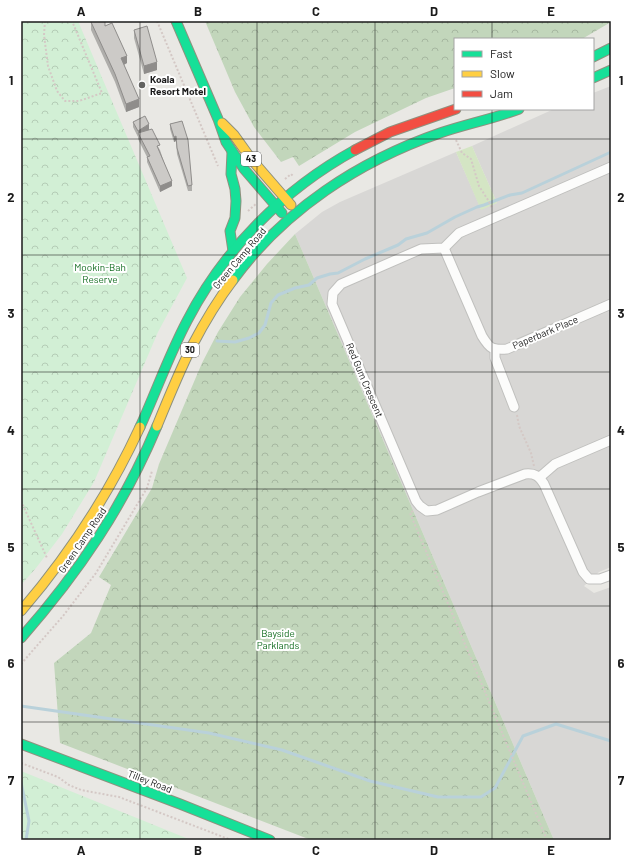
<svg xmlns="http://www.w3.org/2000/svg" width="632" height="861" font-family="Barlow,sans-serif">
	<defs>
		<pattern id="forest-crowns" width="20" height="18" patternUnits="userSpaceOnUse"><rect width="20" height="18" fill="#c2d6bb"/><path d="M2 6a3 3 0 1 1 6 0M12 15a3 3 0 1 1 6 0" fill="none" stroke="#a6b7a0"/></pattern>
		<pattern id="park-crowns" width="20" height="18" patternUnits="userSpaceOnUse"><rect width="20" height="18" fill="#d2efd5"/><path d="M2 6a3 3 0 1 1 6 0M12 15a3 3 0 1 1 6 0" fill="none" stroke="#b4ccb6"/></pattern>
	</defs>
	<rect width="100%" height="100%" fill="#e9e8e4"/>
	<!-- residential -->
	<polygon fill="#d8d7d5" points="611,86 611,567 599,572 584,586 594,593 611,587 611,840 554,840 295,234 322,212 340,202 456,152 481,209 497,203 472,146 554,109 593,109 593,93"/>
	<!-- grass -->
	<polygon fill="#d4e5c4" points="472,146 497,203 481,210 456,152"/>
	<!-- forest -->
	<g fill="url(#forest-crowns)">
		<polygon points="205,21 611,21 611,22 582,39 455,39 455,88 426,98 355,132 299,166 293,157 281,162 254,127 235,92"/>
		<polygon points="295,234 554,840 311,840 60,743 54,663 91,633 111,585 99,577 152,488 159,464 202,363 218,332 240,297 267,264"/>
	</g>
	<!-- park -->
	<g fill="url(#park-crowns)">
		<polygon points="21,21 78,21 187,278 158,332 94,482 62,534 36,568 21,585"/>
		<polygon points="21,771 191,840 21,840"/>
	</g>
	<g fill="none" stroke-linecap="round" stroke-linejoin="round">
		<!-- stream -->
		<g stroke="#b9d1da" stroke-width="3">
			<polyline points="217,341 235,342 249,338 259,333 265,325 271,303 278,295 295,288 309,285 317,278 330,274 338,273 365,259 398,245 406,239 427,233 455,217 477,207 484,205 510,195 522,193 611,152"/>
			<polyline points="21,706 209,733 282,750 370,781 438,797 481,797 495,788 523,736 556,724 611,741"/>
			<polyline points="21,782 29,821 26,840"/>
		</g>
		<!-- street casing -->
		<g stroke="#c0c0be" stroke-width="11">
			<g id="street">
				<path d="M 611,167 L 459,233 L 444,248 L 421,249 L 341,284 L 333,293 L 332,304 L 416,501 L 420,506 L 427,511 L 437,510 L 478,492 L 525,474 C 535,473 539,476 544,484 L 583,572 L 589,579 L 600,579 L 611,575"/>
				<path d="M 444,248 L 482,336 C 490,349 492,350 507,349 L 611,304"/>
				<polyline points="495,349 495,358 514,407"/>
				<polyline points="540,477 555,464 611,440"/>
			</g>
		</g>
		<!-- fast casing -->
		<g stroke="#8e917e" stroke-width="11">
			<g id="fast">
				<polyline points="176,21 218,119 226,142 244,169 282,213"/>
				<polyline points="593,57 611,48"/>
				<polyline points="593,78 611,70"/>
				<polyline points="232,152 231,174 235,189 236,201 235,218 230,231 233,251"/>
				<path d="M 233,280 C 284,210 359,161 440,133 C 466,124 493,119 519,109"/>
				<path d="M 140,427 C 156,392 169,355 187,321 C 224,249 284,189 355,150"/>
				<path d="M 21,638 C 79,572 123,507 157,426"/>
				<polyline points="21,744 180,804 270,840"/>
			</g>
		</g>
		<!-- slow casing -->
		<g stroke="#8e917e" stroke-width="11">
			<g id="slow">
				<polyline points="222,123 234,135 252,160 291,205"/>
				<path d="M 157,426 C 168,399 179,372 192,346 C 204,323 217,301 233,280"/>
				<path d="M 21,611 C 69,555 109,494 140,427"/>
			</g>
		</g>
		<!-- jam casing -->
		<g stroke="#8e917e" stroke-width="11">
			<polyline id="jam" points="355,150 390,132 456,109"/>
		</g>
		<!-- path -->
		<g stroke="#d4c8c5" stroke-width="2" stroke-dasharray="2 2" stroke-linecap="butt">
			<polyline points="45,21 44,35 48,66 57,91 65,101 79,101 102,93 72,21"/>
			<polyline points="157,21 218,166"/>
			<polyline points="456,140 462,153 471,159 479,186 488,200 492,208"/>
			<polyline points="285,179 291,174 293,176"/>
			<polyline points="248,211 257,203"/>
			<polyline points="517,415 519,426 531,453 534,466"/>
			<polyline points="21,501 47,558"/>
			<polyline points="413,511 410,513 547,840"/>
			<polyline points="21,664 63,616 96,573 147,488 152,471"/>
			<polyline points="21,763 58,777 69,785 81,790 119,797 231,840"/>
		</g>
		<!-- street -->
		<use href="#street" stroke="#fcfcfb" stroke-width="9"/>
		<!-- fast -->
		<use href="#fast" stroke="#16e098" stroke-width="9"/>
		<!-- slow -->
		<use href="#slow" stroke="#ffcf43" stroke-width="9"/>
		<!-- jam -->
		<use href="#jam" stroke="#f24e42" stroke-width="9"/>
	</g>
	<!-- wall -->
	<g fill="#afaeab">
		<polygon points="91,21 106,26 127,63 124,65 139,107 126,112 115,82 91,30"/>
		<polygon points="134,30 157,70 144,74 134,38"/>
		<polygon points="182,121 192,185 192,191 188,191 177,154 176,141 174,142 170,129 170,124"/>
		<polygon points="133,122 149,130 148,130 160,150 172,186 160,192 147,162 147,157 138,139 138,136 138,137 133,127"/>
	</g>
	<!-- shaded-wall -->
	<g fill="#8f8d8b">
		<polygon points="127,56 127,63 121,66 121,58"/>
		<polygon points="157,62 157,70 144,74 144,66"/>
		<polygon points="139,99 139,107 126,112 126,104"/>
		<polygon points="149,124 149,130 140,136 138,133 138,137 138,131"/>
		<polygon points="176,136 176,141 174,142 174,137"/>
		<polygon points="172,181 172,186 160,192 160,186"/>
	</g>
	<!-- building -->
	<g fill="#cccac7" stroke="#8f8d8b">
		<polygon points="91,21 105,21 105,26 112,23 127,56 121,58 139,99 126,104 115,74 91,22"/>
		<polygon points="147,26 157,62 144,66 134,30"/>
		<polygon points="145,116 149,124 138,131 133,122"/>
		<polygon points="182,121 188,140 192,185 188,186 177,148 176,136 174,137 170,124"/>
		<polygon points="152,129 160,145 157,146 172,181 160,186 147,157 150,156 138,133"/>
	</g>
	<!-- grid -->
	<path fill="none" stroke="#1b1b1b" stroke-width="1" stroke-opacity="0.55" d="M 140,21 L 140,840M 257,21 L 257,840M 375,21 L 375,840M 492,21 L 492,39M 492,109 L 492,840M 21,139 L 611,139M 21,255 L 611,255M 21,372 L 611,372M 21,489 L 611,489M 21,606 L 611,606M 21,722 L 611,722"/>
	<!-- markers -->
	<circle fill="#636361" stroke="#fff" stroke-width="1.5" cx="142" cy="85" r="4"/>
	<g text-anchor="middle" stroke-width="4" stroke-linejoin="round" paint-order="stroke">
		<!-- shield labels -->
		<g fill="#fff" stroke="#5f5f5f" stroke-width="1">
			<rect x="241" y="152" width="20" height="14" rx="3"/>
			<rect x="181" y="343" width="18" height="14" rx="3"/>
		</g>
		<g font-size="9" font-weight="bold" fill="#1b1b1b">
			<text x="251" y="162">43</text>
			<text x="190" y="353">30</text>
		</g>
		<!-- poi labels -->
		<g font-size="10" font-weight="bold" fill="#1b1b1b" stroke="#fff" text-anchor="start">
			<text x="150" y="83">Koala<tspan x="150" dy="12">Resort Motel</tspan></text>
		</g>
		<!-- street labels -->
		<g font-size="10" fill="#1b1b1b" stroke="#fff">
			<text transform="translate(239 258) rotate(-50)" y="4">Green Camp Road</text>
			<text transform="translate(545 332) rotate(-23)" y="4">Paperbark Place</text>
			<text transform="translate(365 380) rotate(67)" y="4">Red Gum Crescent</text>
			<text transform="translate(82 540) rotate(-56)" y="4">Green Camp Road</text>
			<text transform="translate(150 781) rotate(21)" y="4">Tilley Road</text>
		</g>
		<!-- park labels -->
		<g font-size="10" fill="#146e22" stroke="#fff">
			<text x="100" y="271">Mookin-Bah<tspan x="100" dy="12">Reserve</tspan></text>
			<text x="278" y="637">Bayside<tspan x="278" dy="12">Parklands</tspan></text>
		</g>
	</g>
	<!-- border -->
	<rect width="632" height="861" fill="none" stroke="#ffffff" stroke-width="44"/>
	<!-- legend -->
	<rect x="454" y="38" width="140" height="72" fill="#ffffff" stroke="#a4a4a4"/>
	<rect x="462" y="51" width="20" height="6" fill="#16e098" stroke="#a4a4a4"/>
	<text x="490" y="58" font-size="12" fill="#1b1b1b">Fast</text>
	<rect x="462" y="71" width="20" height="6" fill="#ffcf43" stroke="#a4a4a4"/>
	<text x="490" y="78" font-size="12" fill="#1b1b1b">Slow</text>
	<rect x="462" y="91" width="20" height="6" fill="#f24e42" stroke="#a4a4a4"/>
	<text x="490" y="98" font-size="12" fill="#1b1b1b">Jam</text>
	<rect x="22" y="22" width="588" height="817" fill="none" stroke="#1b1b1b" stroke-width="1.5"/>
	<g font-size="13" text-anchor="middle" font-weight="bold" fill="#1b1b1b">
		<text x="81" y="16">A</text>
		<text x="198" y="16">B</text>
		<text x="316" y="16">C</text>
		<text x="434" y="16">D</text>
		<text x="551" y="16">E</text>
		<text x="11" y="85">1</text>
		<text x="621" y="85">1</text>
		<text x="11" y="202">2</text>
		<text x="621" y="202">2</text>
		<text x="11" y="318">3</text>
		<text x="621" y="318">3</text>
		<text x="11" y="435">4</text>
		<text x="621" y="435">4</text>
		<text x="11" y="552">5</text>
		<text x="621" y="552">5</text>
		<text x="11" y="668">6</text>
		<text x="621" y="668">6</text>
		<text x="11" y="785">7</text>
		<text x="621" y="785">7</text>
		<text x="81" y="855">A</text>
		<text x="198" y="855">B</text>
		<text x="316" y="855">C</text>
		<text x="434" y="855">D</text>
		<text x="551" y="855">E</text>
	</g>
</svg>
